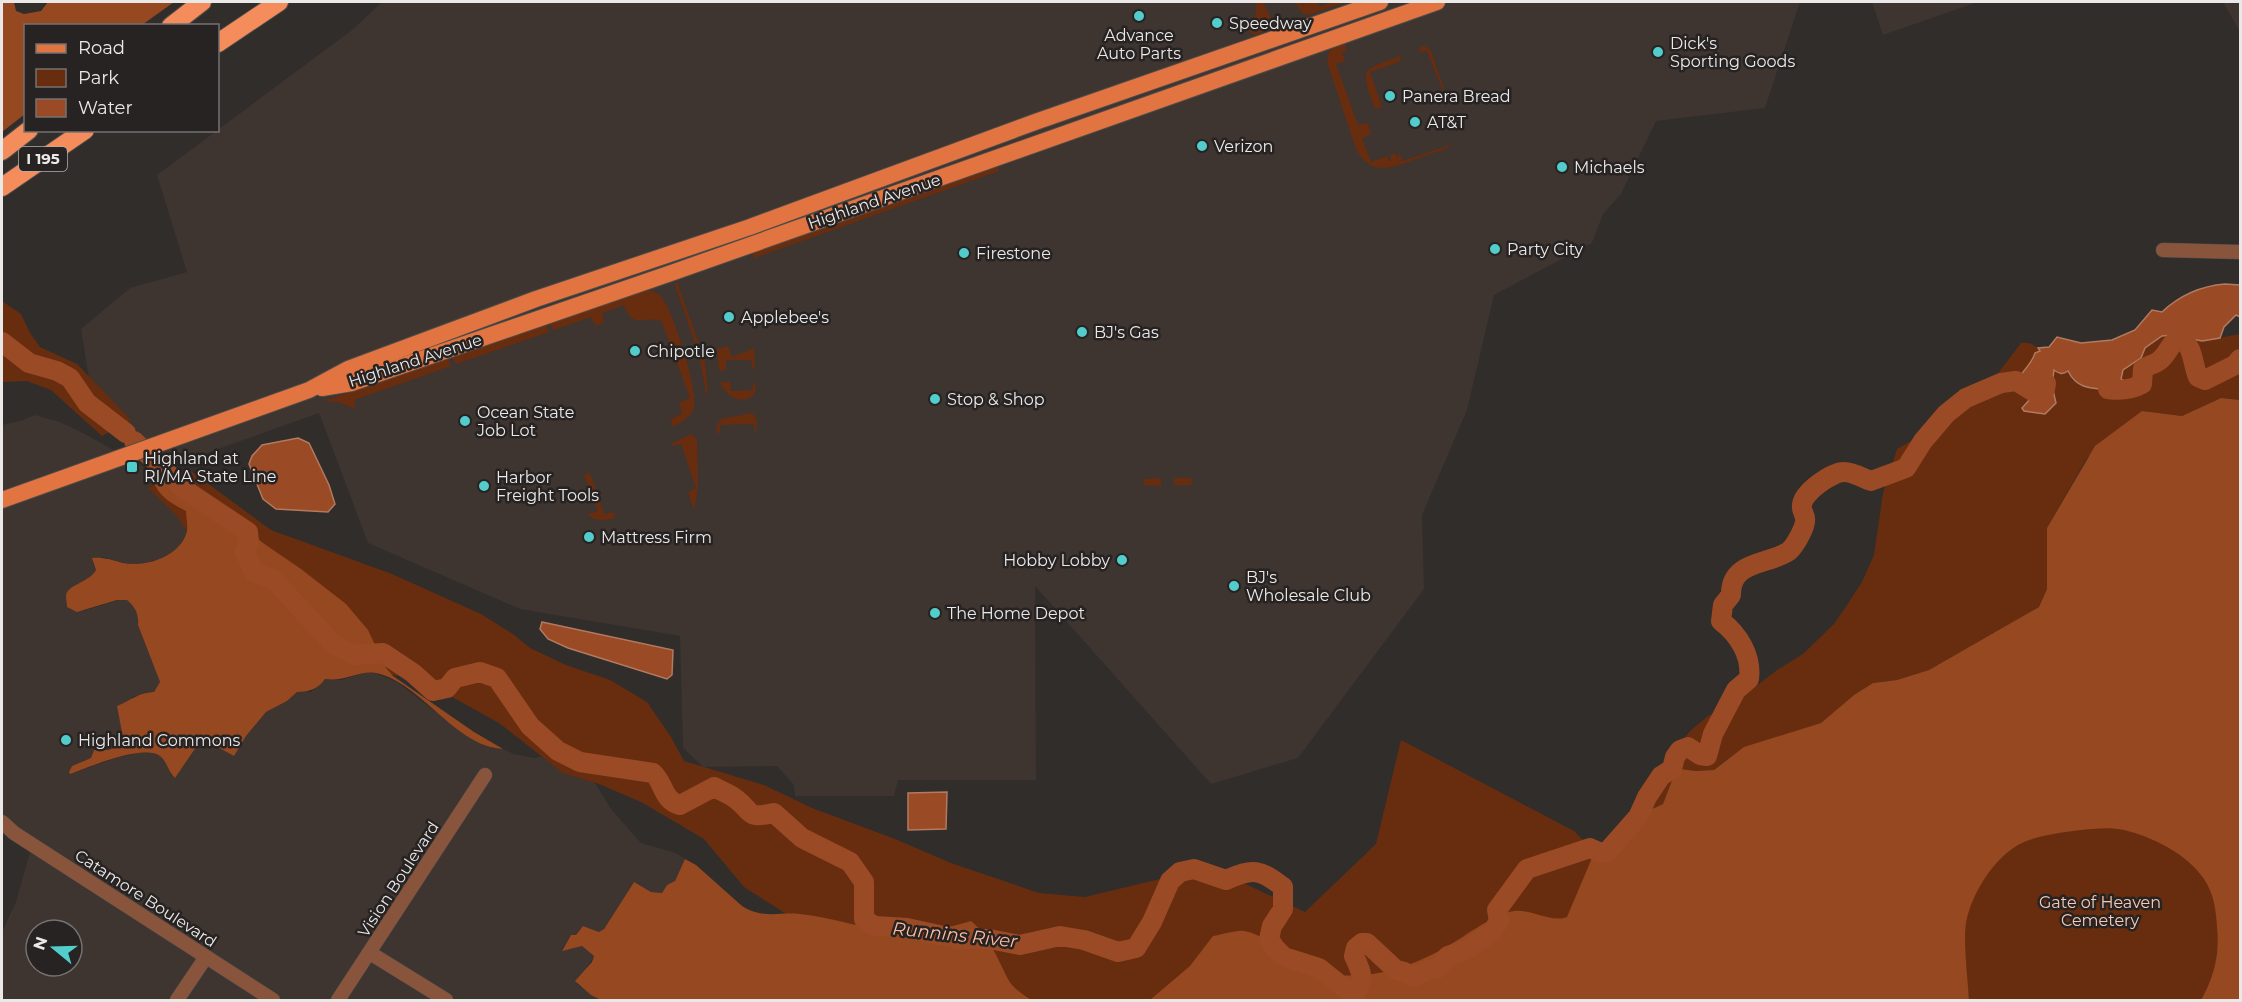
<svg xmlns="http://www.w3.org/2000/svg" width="2242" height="1002" font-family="Montserrat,sans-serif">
	<rect width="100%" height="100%" fill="#302d2b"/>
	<!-- built -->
	<g fill="#3e3430" fill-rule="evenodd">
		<polygon points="382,2 1800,2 1765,108 1656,121 1621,194 1603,214 1592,243 1494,295 1467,410 1422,515 1424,589 1298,758 1211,784 1035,586 1036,780 898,780 894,796 795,796 794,785 777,766 703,767 683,748 680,636 520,609 368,543 319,413 160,470 90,385 81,329 130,288 187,272 157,175 352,30"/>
		<polygon points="1872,2 1978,2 1883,35"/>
		<polygon points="2223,2 2240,2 2240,32"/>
		<path d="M 35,415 L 60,422 L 85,434 L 149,470 L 156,489 L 186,511 L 187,532 L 177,550 L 158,560 L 143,563 L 125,563 L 103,557 L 93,563 L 96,570 L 92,577 L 76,585 L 83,611 L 122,599 L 127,599 L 133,606 L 139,618 L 138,625 L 160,682 L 154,692 L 147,692 L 133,697 L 126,704 L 118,706 L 123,739 L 122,747 L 108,750 L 94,750 L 91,758 L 72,766 L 70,774 L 116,758 L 138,753 L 152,753 L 157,754 L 164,759 L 171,775 L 175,778 L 201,740 L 205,740 L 234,755 L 246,736 L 266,712 L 287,701 L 297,692 L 311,692 L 325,679 L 341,680 L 364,673 L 375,673 L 397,682 L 459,730 L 492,748 L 503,749 L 514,754 L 534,758 L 553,754 L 587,770 L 611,809 L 641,843 L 676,853 L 685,859 L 675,881 L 667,885 L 662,893 L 651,892 L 633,883 L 604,929 L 599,932 L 583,926 L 576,935 L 571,935 L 561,950 L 582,946 L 594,956 L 577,984 L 601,1000 L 2,1000 L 2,932 L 16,902 L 32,845 L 2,823 L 2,425 L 23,420 ZM 36,930 L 72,930 L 72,966 L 36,966 Z"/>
	</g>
	<!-- green -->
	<g fill="#682d0f">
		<polygon points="1256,2 1263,2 1271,18 1266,30 1256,35 1250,33 1249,29 1256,12"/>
		<polygon points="1295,2 1300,2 1302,5 1309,2 1317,2 1320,7 1330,2 1346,2 1308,15 1302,13"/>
		<path d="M 1344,43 L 1347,50 L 1342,52 L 1345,61 L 1336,64 L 1358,125 L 1368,123 L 1371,134 L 1362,138 L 1371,162 L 1387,156 L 1389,161 L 1391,160 L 1390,155 L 1395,153 L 1397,157 L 1399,156 L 1399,152 L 1403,161 L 1453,144 C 1444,151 1432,153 1422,157 C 1396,166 1372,180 1356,149 L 1327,62 L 1329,51 Z"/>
		<polygon points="1425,46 1431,51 1444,89 1443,91 1427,51 1419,52 1420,47"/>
		<path d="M 1402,55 L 1399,62 L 1370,72 L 1382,107 L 1375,109 C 1360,65 1360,72 1402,55 Z"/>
		<polygon points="997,165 999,171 754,258 752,252"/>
		<polygon points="677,282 705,361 708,394 706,393 699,355 675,285"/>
		<path d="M 645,290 C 651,290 657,292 661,297 C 673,309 699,393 694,408 C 691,417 681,422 674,427 L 670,420 L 682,413 L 679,403 L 690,398 L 662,322 C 646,313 635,333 624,305 L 602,313 L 604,322 L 596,326 L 591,317 L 553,330 L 550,323 Z"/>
		<polygon points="2,301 21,314 30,333 40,347 77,364 131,420 102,436 51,390 27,381 2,382"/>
		<polygon points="546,324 549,332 456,364 452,356"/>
		<path d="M 2240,334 L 2240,400 L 2221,398 L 2182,416 L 2142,411 L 2087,458 L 2047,528 L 2047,589 L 2039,607 L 1929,670 L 1897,680 L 1873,683 L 1854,695 L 1821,723 L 1732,756 L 1714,770 L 1695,771 L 1680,769 L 1673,778 L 1663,804 L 1650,810 L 1667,761 L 1690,731 L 1708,716 L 1729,707 L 1777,670 L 1803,654 L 1834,624 L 1845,608 L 1862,582 L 1874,555 L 1883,493 L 1897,449 L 1911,441 L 1923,430 L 1980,397 L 2021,343 C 2029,342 2035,344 2040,351 L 2035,353 L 2032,363 L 2025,369 L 2024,383 L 2030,393 L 2031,398 L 2022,407 C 2036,413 2047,418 2056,403 L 2052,386 L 2054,370 L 2068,371 L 2072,380 L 2114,390 L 2130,384 L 2121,379 L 2123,370 L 2135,362 L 2145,348 L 2162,336 L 2173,335 L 2202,341 Z"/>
		<polygon points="728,346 732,357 754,348 755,369 752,368 751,360 726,360 726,369 723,371 719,370 717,349"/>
		<polygon points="448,358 451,366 354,400 356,409 338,402 324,401"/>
		<path d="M 754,381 L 756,388 L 753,396 C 738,405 726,396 720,382 L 730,382 L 731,391 L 752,390 Z"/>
		<polygon points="752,413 757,419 756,433 755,433 754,424 720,425 720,433 717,433 717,425 721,419"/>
		<polygon points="691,434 697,439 698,488 694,510 688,492 696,488 681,444 672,446 671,444"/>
		<polygon points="188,469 271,530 392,574 481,614 513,634 530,648 566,665 610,680 647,702 671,737 684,761 764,785 812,808 895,839 951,863 1039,893 1085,897 1164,878 1239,881 1305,912 1376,844 1401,740 1574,831 1642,900 1430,1000 905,1000 819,935 744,887 704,839 641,802 599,784 563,773 499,723 443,692 411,677 367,672 192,538 176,515 148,488"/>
		<path d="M 590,473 L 604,514 L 614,512 L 615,516 L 612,519 C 604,520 592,521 588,514 L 598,511 L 584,475 Z"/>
		<polygon points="1161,478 1161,486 1143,485 1144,479"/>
		<polygon points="1174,478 1191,478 1192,484 1191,485 1174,485"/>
		<polygon points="2032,817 2112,819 2176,841 2219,899 2240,1000 1969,1000 1963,930 1970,890"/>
	</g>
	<!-- forest -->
	<g fill="#964821">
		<polygon points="2,2 14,2 16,11 24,14 41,11 48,2 174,2 142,25 26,26 25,114 2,132"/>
		<path d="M 2221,398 L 2240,400 L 2240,1000 L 2201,1000 C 2214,977 2220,954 2217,927 C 2216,910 2214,894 2204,879 C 2187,854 2153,837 2124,830 C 2106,826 2084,830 2065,832 C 2048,835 2033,837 2018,845 C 1993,859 1971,895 1966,923 C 1963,942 1968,980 1969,1000 L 1150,1000 L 1190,966 L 1213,936 C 1222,935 1235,930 1244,931 C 1274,936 1294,969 1328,974 C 1378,981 1420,964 1461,938 C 1473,930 1500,912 1514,911 C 1531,909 1550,923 1567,917 L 1592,858 C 1609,836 1639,836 1650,810 L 1663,804 L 1673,778 L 1681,769 L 1695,771 L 1714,770 L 1744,747 L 1821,723 L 1854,695 L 1873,683 L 1897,680 L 1929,670 L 2039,607 L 2047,589 L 2047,528 L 2095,446 L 2142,411 L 2182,416 Z"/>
		<path d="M 149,470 L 190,496 L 207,501 L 224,510 L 263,543 L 301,569 L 346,604 L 368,630 L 386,668 L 393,676 L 474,732 L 503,749 C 454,746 422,683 376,673 C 361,670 344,682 325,679 C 318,689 309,692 297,692 L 287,701 L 266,712 L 246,736 L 234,756 L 205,740 L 201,740 L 175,778 C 168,772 167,761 160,756 C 143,744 89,767 70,774 L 69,772 L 72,766 L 91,758 L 94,750 L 108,750 L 122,746 L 123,738 L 117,706 C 130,701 139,692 154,692 L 160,682 L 138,625 C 139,614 135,607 127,600 L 117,600 L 77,612 L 67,607 C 67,603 66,600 66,596 C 67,584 89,583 96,570 L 92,558 C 104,557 112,560 123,563 C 147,567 178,557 186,534 C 189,528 186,518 186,511 C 163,499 157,494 149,470 Z"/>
		<path d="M 685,859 L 696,865 L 742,906 C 763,919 778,912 800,914 C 821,916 843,922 864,927 C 872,929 880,935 890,936 C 902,938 914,930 926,929 C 941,929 955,926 971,921 C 990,937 998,960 1009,981 C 1014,989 1024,995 1031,1000 L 601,1000 L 591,995 L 575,981 L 592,962 L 594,956 L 582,946 L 562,951 L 571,935 L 576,935 L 583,926 L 599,932 L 604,929 L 634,882 L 651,892 L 662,893 L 667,885 L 675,881 Z"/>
	</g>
	<!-- water -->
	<g fill="#9a4b25" stroke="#b27a60" stroke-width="1.5">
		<path d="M 2225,284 L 2240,285 L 2240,317 L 2236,315 L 2224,327 L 2220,338 L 2202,341 L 2173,335 L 2162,336 L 2145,348 L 2141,358 L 2123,370 L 2121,379 L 2130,384 L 2133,390 L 2127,395 L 2119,397 L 2114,390 C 2094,388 2078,391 2068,371 C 2062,375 2060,374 2054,370 L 2052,386 L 2056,403 L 2045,414 L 2024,411 L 2022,408 L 2031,398 L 2021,375 C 2026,367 2032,363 2035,353 L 2040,351 L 2038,348 L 2049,347 L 2057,337 L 2081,343 L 2112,340 L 2135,330 L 2152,310 L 2162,312 C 2180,295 2201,286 2225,284 Z"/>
		<polygon points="298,438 309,443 329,485 335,504 328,512 276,509 263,499 249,464 252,456 262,445"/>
		<polygon points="542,622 673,650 672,675 667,679 568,648 548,639 540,629"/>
		<polygon points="947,792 946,829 908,830 908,793"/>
	</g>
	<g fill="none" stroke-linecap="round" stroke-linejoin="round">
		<!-- river -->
		<g stroke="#9a4b25" stroke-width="20">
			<polyline points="2,342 29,363 57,371 70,378 87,403 126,433"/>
			<path d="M 2108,389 C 2121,391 2131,390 2142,384 L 2143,369 C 2149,364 2155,365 2160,360 C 2168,354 2170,342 2180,338 C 2194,346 2192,363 2198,377 L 2205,380 L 2235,365 L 2240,359"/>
			<path d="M 134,441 L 185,490 L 248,532 L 249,542 L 245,552 L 254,572 L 274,580 L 334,645 L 355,655 L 383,653 L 413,673 L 433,691 L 447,688 L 455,678 L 480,672 L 497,678 L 530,726 L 558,751 L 580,762 L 653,773 C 665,784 662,800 680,805 L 714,787 C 721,791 730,794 736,799 C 754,813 746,819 774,813 L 802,838 L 850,862 L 864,882 L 864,919 L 874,926 L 907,928 L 957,939 L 989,939 L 1020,945 L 1060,936 L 1084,940 L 1118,952 L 1136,948 L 1152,922 L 1170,881 L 1180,872 L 1194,869 L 1226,880 C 1253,868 1260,869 1283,887 L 1283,909 L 1272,926 L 1269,939 L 1275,948 L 1284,957 L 1319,968 L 1349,992 L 1356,993 C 1366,979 1360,969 1354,956 L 1356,948 L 1362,943 L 1367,943 L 1396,970 L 1404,972 L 1414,977 L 1428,970 L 1438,968 L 1448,956 L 1466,950 L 1492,932 L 1499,921 L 1497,910 L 1527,869 L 1590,848 L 1601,853 L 1607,852 L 1638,817 L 1647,797 L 1661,776 L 1672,769 L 1675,757 L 1680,750 L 1688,747 L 1700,755 L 1707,756 L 1713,734 L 1736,690 L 1749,679 C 1752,656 1739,635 1721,621 L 1723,605 L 1731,595 C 1730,560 1770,565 1789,551 C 1795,546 1807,525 1805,518 C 1804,513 1801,510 1802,505 C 1803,492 1832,472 1844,472 C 1853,472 1863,478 1871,481 L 1906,468 L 1923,441 L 1946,414 L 1966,398 L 2001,383 L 2016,381 L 2034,392 L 2039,392 L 2045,389 L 2046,383"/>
		</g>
		<!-- minor casing -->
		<g stroke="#4e4b49" stroke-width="15">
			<g id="minor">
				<polyline points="2163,250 2240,252"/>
				<polyline points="2,822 14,833 273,1000"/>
				<polyline points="370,953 446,1000"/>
				<polyline points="177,1000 206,957"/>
				<polyline points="338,1000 485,775"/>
			</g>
		</g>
		<!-- major casing -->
		<g stroke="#4e4b49" stroke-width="18">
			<g id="major">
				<polyline points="322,388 352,383 674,272 1437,2"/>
				<polyline points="2,500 309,390 348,369 536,299 750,227 1038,121 1380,2"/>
			</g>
		</g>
		<!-- highway casing -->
		<g stroke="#4e4b49" stroke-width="20">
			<g id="highway">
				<polyline points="171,26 202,2"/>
				<polyline points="218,43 279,2"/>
				<polyline points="2,151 29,130"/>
				<polyline points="2,187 85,130"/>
			</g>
		</g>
		<!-- minor -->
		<use href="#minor" stroke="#89543c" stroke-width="14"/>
		<!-- major -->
		<use href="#major" stroke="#e17441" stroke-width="16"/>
		<!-- highway -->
		<use href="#highway" stroke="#f58c5c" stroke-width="18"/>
	</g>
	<!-- markers -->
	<g fill="#52cdcc" stroke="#262322" stroke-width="2">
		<circle cx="1139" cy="16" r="6"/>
		<circle cx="1217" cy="23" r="6"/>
		<circle cx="1658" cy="52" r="6"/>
		<circle cx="1390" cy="96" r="6"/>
		<circle cx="1415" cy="122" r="6"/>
		<circle cx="1202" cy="146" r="6"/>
		<circle cx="1562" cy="167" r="6"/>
		<circle cx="1495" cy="249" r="6"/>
		<circle cx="964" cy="253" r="6"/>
		<circle cx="729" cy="317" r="6"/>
		<circle cx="1082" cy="332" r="6"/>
		<circle cx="635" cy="351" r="6"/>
		<circle cx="935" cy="399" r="6"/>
		<circle cx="465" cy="421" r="6"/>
		<rect x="126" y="461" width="12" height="12" rx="3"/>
		<circle cx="484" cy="486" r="6"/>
		<circle cx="589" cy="537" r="6"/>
		<circle cx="1122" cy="560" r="6"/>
		<circle cx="1234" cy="586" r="6"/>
		<circle cx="935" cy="613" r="6"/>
		<circle cx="66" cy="740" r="6"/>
	</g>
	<g text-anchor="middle" stroke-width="5" stroke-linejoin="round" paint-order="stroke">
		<!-- shield labels -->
		<rect fill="#262322" stroke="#b0aead" stroke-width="1.5" x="19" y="147" width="48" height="24" rx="4.5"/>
		<g font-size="15" font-weight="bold" fill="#ebe9e8">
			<text x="43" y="164">I 195</text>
		</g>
		<!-- poi labels -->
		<g font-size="16" fill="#ebe9e8" stroke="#262322" text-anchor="start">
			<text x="1229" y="29">Speedway</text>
			<text x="1139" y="41" text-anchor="middle">Advance<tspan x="1139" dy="18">Auto Parts</tspan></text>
			<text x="1670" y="49">Dick's<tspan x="1670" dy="18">Sporting Goods</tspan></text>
			<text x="1402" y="102">Panera Bread</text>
			<text x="1427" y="128">AT&amp;T</text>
			<text x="1214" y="152">Verizon</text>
			<text x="1574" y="173">Michaels</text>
			<text x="1507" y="255">Party City</text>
			<text x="976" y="259">Firestone</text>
			<text x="741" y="323">Applebee's</text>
			<text x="1094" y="338">BJ's Gas</text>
			<text x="647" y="357">Chipotle</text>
			<text x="947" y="405">Stop &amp; Shop</text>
			<text x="477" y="418">Ocean State<tspan x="477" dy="18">Job Lot</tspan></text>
			<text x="144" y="464">Highland at<tspan x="144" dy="18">RI/MA State Line</tspan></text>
			<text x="496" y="483">Harbor<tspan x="496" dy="18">Freight Tools</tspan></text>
			<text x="601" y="543">Mattress Firm</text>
			<text x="1110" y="566" text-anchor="end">Hobby Lobby</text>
			<text x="1246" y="583">BJ's<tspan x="1246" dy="18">Wholesale Club</tspan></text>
			<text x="947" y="619">The Home Depot</text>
			<text x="78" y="746">Highland Commons</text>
		</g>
		<!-- street labels -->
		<g font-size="16" fill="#ebe9e8" stroke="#262322">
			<text transform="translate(874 201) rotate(-19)" y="6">Highland Avenue</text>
			<text transform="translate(415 360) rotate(-18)" y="6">Highland Avenue</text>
			<text transform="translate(398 879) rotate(-57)" y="6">Vision Boulevard</text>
			<text transform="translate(146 898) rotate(33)" y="6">Catamore Boulevard</text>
		</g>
		<!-- park labels -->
		<g font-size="16" fill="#f8cab6" stroke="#262322">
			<text x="2100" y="908">Gate of Heaven<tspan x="2100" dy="18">Cemetery</tspan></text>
		</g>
		<!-- water labels -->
		<g font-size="18" font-style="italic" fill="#ffbb9e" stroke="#262322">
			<text transform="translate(955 935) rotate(6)" y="6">Runnins River</text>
		</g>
	</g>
	<!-- border -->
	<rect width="2242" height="1002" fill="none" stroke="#ebe9e8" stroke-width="6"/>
	<!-- legend -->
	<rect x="24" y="24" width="195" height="108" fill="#262322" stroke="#757271" stroke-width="1.5"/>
	<rect x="36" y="44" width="30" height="9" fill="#e17441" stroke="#757271" stroke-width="1.5"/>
	<text x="78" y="54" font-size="18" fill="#ebe9e8">Road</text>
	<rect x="36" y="69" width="30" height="18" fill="#682d0f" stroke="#757271" stroke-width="1.5"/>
	<text x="78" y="84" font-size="18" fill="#ebe9e8">Park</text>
	<rect x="36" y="99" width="30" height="18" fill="#9a4b25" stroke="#757271" stroke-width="1.5"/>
	<text x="78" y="114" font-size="18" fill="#ebe9e8">Water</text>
	<!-- north arrow -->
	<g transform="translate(54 948) rotate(289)"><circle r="28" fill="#262322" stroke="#757271" stroke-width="1.5"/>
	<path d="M0-4.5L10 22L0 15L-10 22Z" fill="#52cdcc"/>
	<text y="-9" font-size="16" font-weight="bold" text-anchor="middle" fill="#ebe9e8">N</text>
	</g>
</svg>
